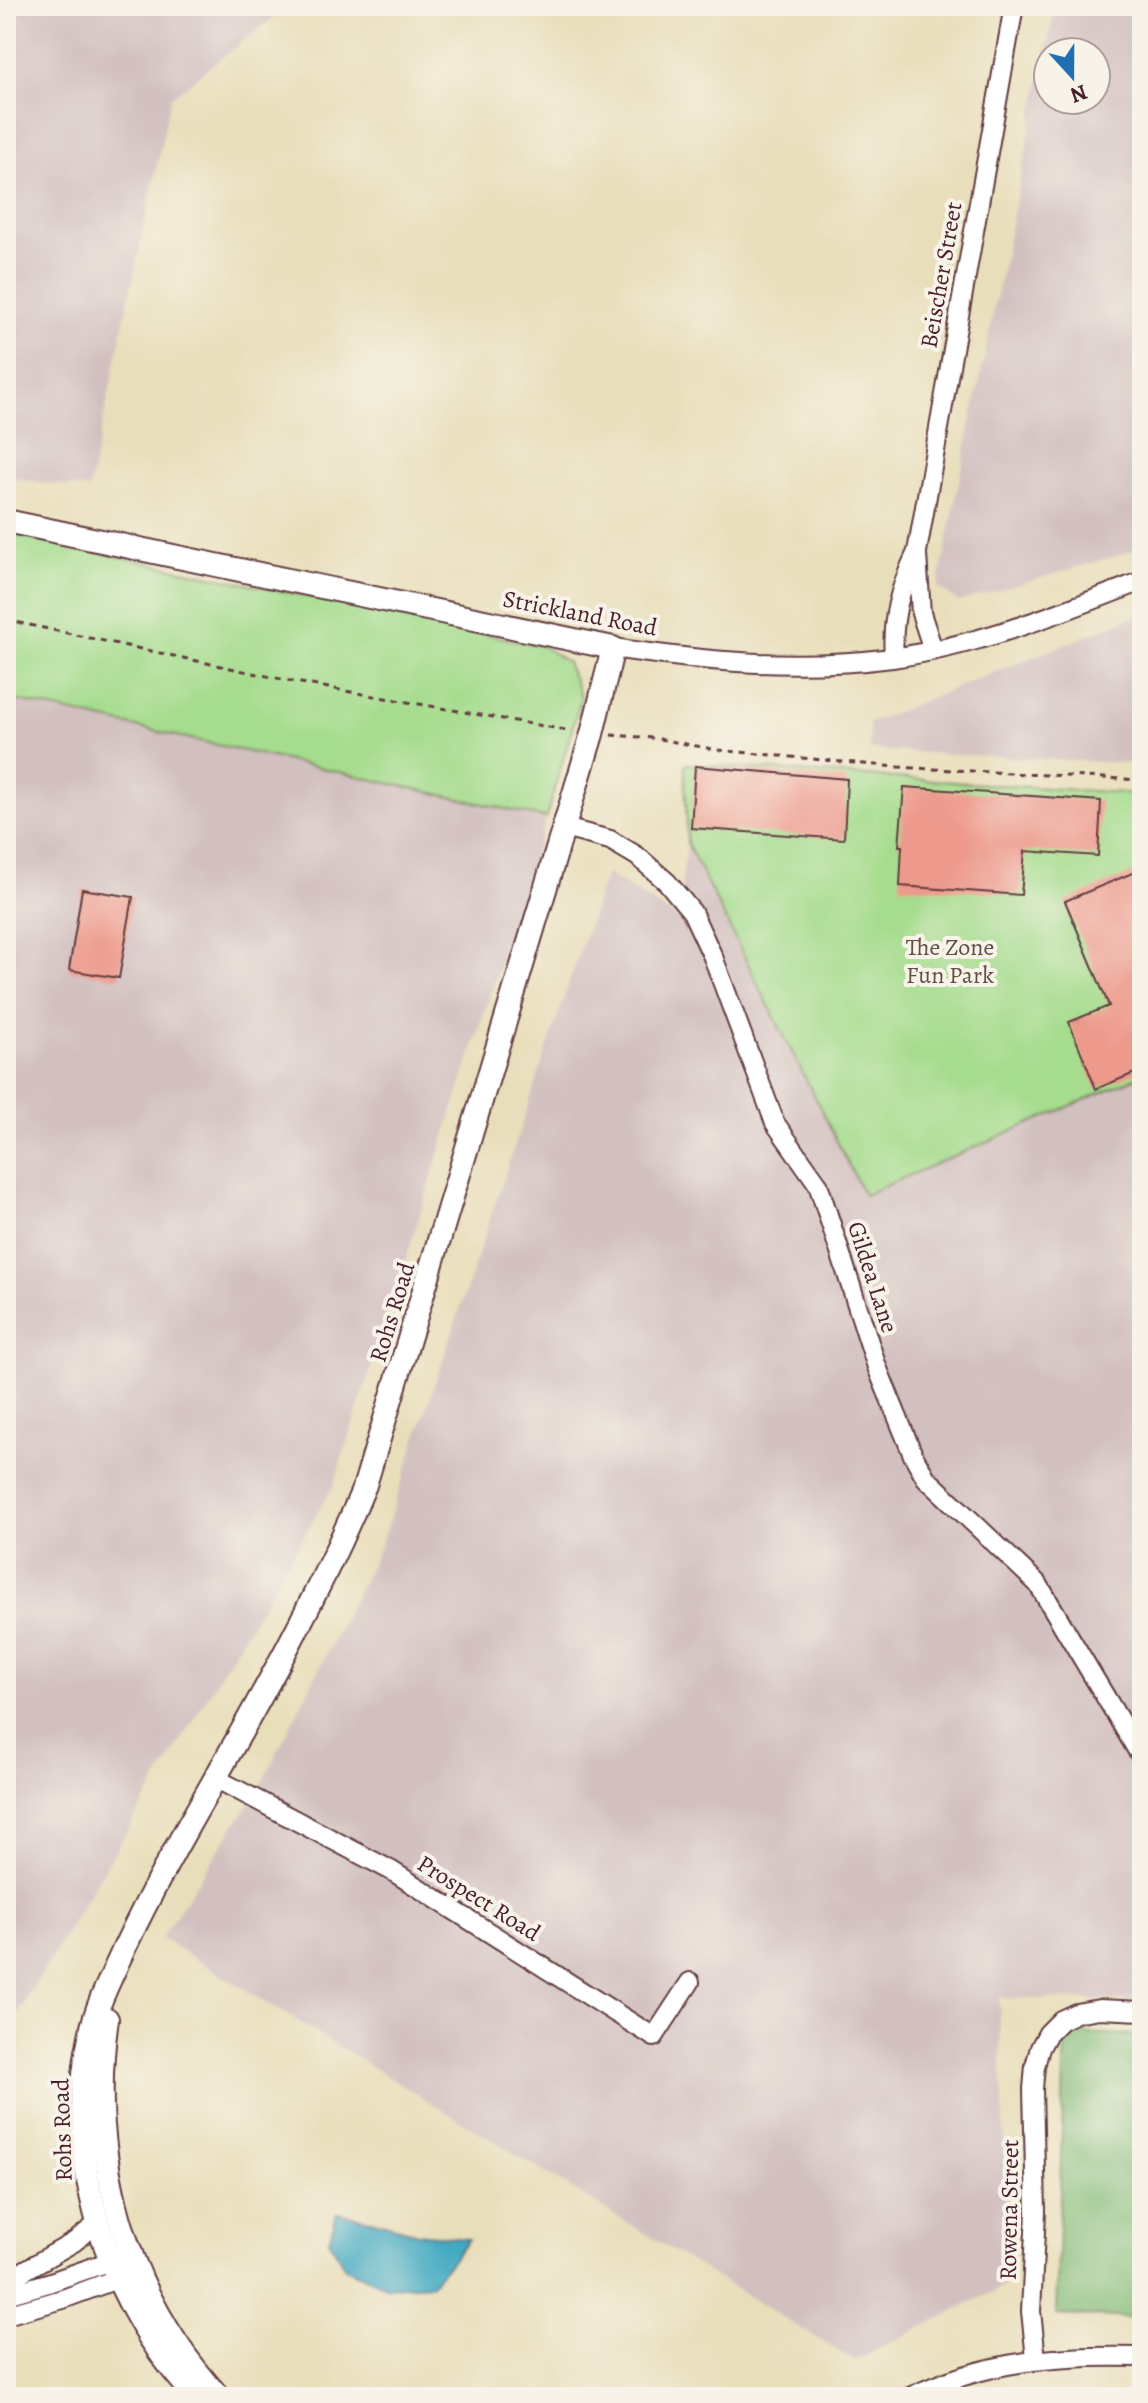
<svg xmlns="http://www.w3.org/2000/svg" width="1148" height="2403" font-family="Alegreya,serif">
	<rect width="100%" height="100%" fill="#f7f3e8"/>
	<filter id="ink" filterUnits="userSpaceOnUse"><feTurbulence type="fractalNoise" baseFrequency=".0125" numOctaves="2"/><feDisplacementMap in="SourceGraphic" scale="16" xChannelSelector="R" yChannelSelector="G"/><feConvolveMatrix kernelMatrix="1 2 1 2 8 2 1 2 1" color-interpolation-filters="sRGB"/></filter>
	<filter id="wash" filterUnits="userSpaceOnUse"><feTurbulence type="fractalNoise" baseFrequency=".006" numOctaves="4" result="noise"/><feDisplacementMap in="SourceGraphic" scale="32" xChannelSelector="R" yChannelSelector="G"/><feGaussianBlur stdDeviation="1.8" result="paint"/><feColorMatrix in="noise" values="0 0 0 0 0 0 0 0 0 0 0 0 0 0 0 0 0 1.4 0 .05"/><feComposite in="paint" operator="in"/></filter>
	<g filter="url(#wash)">
		<rect width="100%" height="100%" fill="#e9deba"/>
		<!-- industrial -->
		<g fill="#d2bfbf" fill-rule="evenodd">
			<polygon points="6,6 288,6 171,97 89,489 6,477"/>
			<path d="M 1055,6 L 1142,6 L 1142,548 L 959,602 L 938,587 ZM 1048,52 L 1096,52 L 1096,100 L 1048,100 Z"/>
			<polygon points="1142,613 1142,764 870,750 869,723"/>
			<polygon points="6,696 548,813 333,1487 6,2033"/>
			<polygon points="687,843 864,1195 1142,1075 1142,2001 999,1998 1010,2283 854,2361 161,1938 260,1787 381,1544 606,873 677,918"/>
		</g>
		<!-- green -->
		<g fill="#a5dc8d" stroke="#787e5c" stroke-width="2">
			<polygon points="6,533 542,646 567,662 581,698 546,818 6,698"/>
			<polygon points="685,764 1137,794 1139,764 1142,764 1142,1075 864,1195 687,843"/>
		</g>
		<!-- forest -->
		<polygon fill="#84bc78" stroke="#676e52" stroke-width="2" points="1065,2033 1142,2035 1142,2318 1056,2315"/>
		<!-- water -->
		<polygon fill="#41a9c1" stroke="#466476" stroke-width="2" points="337,2213 371,2220 418,2233 469,2239 431,2284 388,2287 345,2268 329,2240"/>
		<g id="blocks">
			<!-- building -->
			<g fill="#ed998b">
				<polygon points="695,766 847,779 844,839 691,828"/>
				<polygon points="904,787 1101,801 1098,856 1025,851 1021,895 900,886 902,846 899,846"/>
				<polygon points="1142,869 1142,1070 1096,1089 1069,1022 1109,1006 1065,901"/>
				<polygon points="82,889 133,897 119,978 69,970"/>
			</g>
		</g>
	</g>
	<g filter="url(#ink)">
		<use href="#blocks" fill-opacity="0" stroke="#623c40" stroke-width="2"/>
		<g fill="none" stroke-linecap="round" stroke-linejoin="round">
			<!-- minor casing -->
			<g stroke="#623c40" stroke-width="22">
				<g id="minor">
					<polyline points="917,555 921,613 933,650"/>
					<path d="M 613,648 C 707,662 798,670 892,658 C 978,646 1062,612 1142,581"/>
					<path d="M 894,657 C 891,619 900,587 917,552 L 1014,6"/>
					<polyline points="564,828 610,840 637,856 667,882 692,912 713,957 775,1123 818,1184 877,1367 913,1455 926,1478 1038,1584 1142,1758"/>
					<polyline points="215,1778 392,1871 654,2037 690,1982"/>
					<polyline points="6,2281 74,2242 98,2223"/>
					<polyline points="6,2295 48,2283 125,2256"/>
					<polyline points="6,2315 63,2299 130,2274"/>
					<polyline points="1036,2359 1031,2311 1036,2212 1033,2089 1035,2066 1040,2048 1048,2033 1061,2020 1076,2013 1099,2009 1142,2011"/>
					<path d="M 910,2397 C 987,2360 1058,2355 1142,2357"/>
				</g>
			</g>
			<!-- major casing -->
			<g stroke="#623c40" stroke-width="26">
				<g id="major">
					<path d="M 6,521 L 613,648 L 592,734 L 365,1485 C 320,1593 262,1696 204,1798 C 173,1852 143,1906 117,1964 C 107,1986 96,2008 91,2032 C 62,2161 107,2301 196,2397"/>
					<path d="M 107,2019 C 87,2156 125,2295 219,2397"/>
				</g>
			</g>
			<!-- path -->
			<g stroke="#623c40" stroke-width="3" stroke-dasharray="6 6" stroke-linecap="butt">
				<polyline points="6,620 295,682 571,731"/>
				<polyline points="611,735 654,738 718,750 896,767 1142,780"/>
			</g>
			<!-- minor -->
			<use href="#minor" stroke="#fff" stroke-width="18"/>
			<!-- major -->
			<use href="#major" stroke="#fff" stroke-width="22"/>
		</g>
	</g>
	<g text-anchor="middle" stroke-width="8" stroke-linejoin="round" paint-order="stroke">
		<!-- street labels -->
		<g font-size="24" fill="#4a1f2b" stroke="#f7f3e8">
			<text transform="translate(941 275) rotate(-80)" y="8">Beischer Street</text>
			<text transform="translate(580 613) rotate(11)" y="8">Strickland Road</text>
			<text transform="translate(873 1277) rotate(72)" y="8">Gildea Lane</text>
			<text transform="translate(392 1312) rotate(-73)" y="8">Rohs Road</text>
			<text transform="translate(479 1898) rotate(32)" y="8">Prospect Road</text>
			<text transform="translate(62 2130) rotate(-92)" y="8">Rohs Road</text>
			<text transform="translate(1009 2210) rotate(-89)" y="8">Rowena Street</text>
		</g>
		<!-- park labels -->
		<g font-size="24" fill="#614e44" stroke="#f7f3e8">
			<text x="950" y="955">The Zone<tspan x="950" dy="28">Fun Park</tspan></text>
		</g>
	</g>
	<!-- margin -->
	<rect width="1148" height="2403" fill="none" stroke="#f7f3e8" stroke-width="32"/>
	<!-- north arrow -->
	<g transform="translate(1072 76) rotate(159)"><circle r="38" fill="#f7f3e8" stroke="#b29e9c" stroke-width="2"/>
	<path d="M0-6L14 30L0 20L-14 30Z" fill="#1f6fb2"/>
	<text y="-12" font-size="22" font-weight="bold" text-anchor="middle" fill="#4a1f2b">N</text>
	</g>
</svg>
